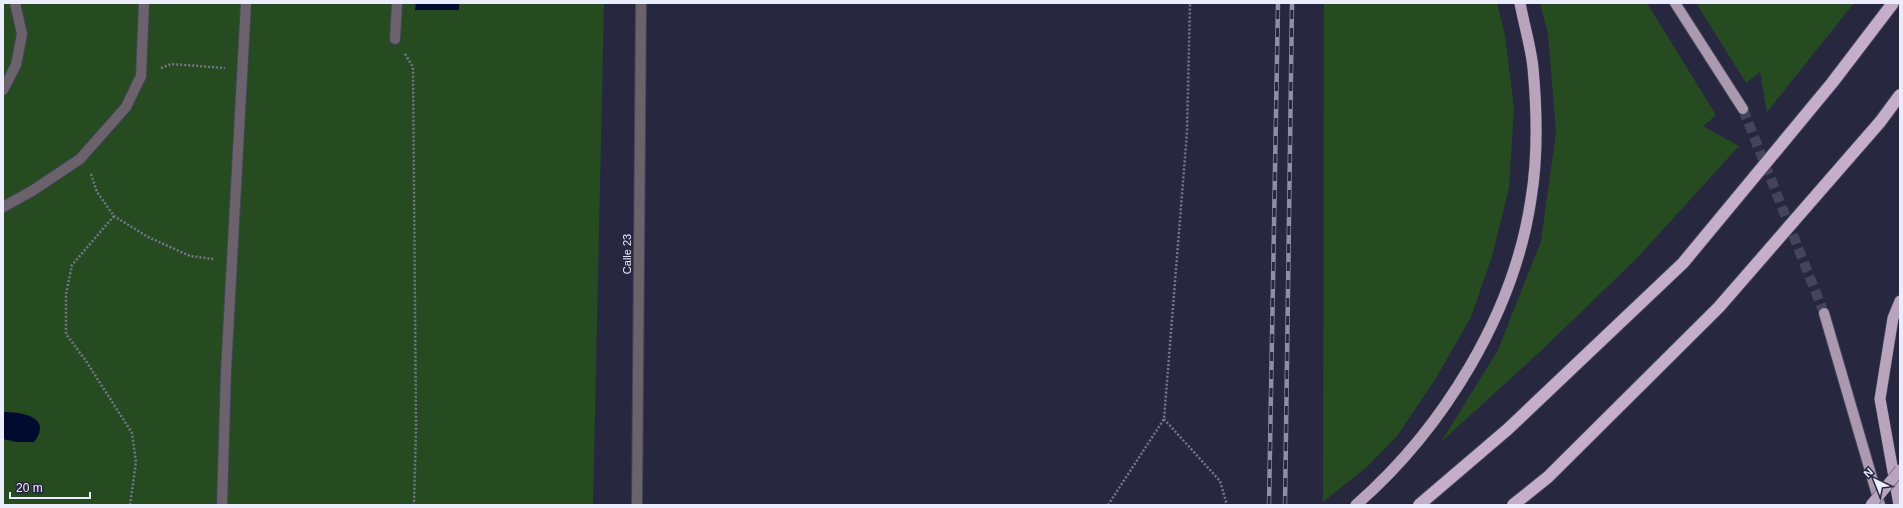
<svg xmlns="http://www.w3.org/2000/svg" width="1903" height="508" font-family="Helvetica,sans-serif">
	<rect width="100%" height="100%" fill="#272740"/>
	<!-- green -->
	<g fill="#264b21">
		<polygon points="3,3 604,3 593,505 3,505"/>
		<polygon points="1324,3 1497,3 1505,35 1514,109 1509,188 1492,256 1471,317 1436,378 1397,436 1368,466 1323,502"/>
		<polygon points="1540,3 1647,3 1716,115 1703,126 1739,146 1637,258 1544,348 1441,442 1498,350 1541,241 1556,132 1548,34"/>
		<polygon points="1696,3 1854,3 1767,112 1760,72 1746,83"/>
	</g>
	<!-- water -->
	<g fill="#000b2f">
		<polygon points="416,3 459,3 459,10 415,10"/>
		<path d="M 4,412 C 22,412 53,417 34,442 L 16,442 L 3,439 Z"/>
	</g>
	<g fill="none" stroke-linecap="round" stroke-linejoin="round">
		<!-- primary-tunnel -->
		<polyline stroke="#44455c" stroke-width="10" stroke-dasharray="10 5" stroke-linecap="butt" points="1743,109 1824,313"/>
		<!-- service casing -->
		<g stroke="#42435a" stroke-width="12">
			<g id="service">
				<polyline points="395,39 397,3"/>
				<polyline points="3,90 16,65 22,34 15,3"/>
				<polyline points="3,207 32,191 80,159 126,107 141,76 144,3"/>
				<polyline points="222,505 226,371 246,3"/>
			</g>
		</g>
		<!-- minor casing -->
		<g stroke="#42435a" stroke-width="12">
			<polyline id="minor" points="637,505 641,3"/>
		</g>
		<!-- primary casing -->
		<g stroke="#42435a" stroke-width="12">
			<g id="primary">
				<polyline points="1675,3 1743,109"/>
				<polyline points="1824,313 1880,505"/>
			</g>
		</g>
		<!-- trunk casing -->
		<g stroke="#42435a" stroke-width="12">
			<g id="trunk">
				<path d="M 1356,505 C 1443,429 1514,314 1531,199 C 1538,157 1537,111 1533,68 C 1531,47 1524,25 1520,3"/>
				<polyline points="1899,505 1880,399 1893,318 1900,301"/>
			</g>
		</g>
		<!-- path -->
		<g stroke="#75758b" stroke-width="2.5" stroke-dasharray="2 2" stroke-linecap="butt">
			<polyline points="405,54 413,67 416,428 414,505"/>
			<polyline points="161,68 171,64 225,68"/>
			<polyline points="91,174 97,192 114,216 148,237 190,256 214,259"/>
			<polyline points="114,216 72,265 66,294 66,334 86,361 132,433 136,462 130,505"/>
			<polyline points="1164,419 1220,481 1227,505"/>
			<polyline points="1108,505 1164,419 1187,132 1190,3"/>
		</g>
		<!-- service -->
		<use href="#service" stroke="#6b626c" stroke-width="10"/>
		<!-- minor -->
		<use href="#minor" stroke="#6b626c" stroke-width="10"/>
		<!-- primary -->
		<use href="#primary" stroke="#ab99af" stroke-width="10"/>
		<!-- trunk -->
		<use href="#trunk" stroke="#b8a4bc" stroke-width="11"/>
		<!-- rail casing -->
		<g stroke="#8f8fa4" stroke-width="4.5">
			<g id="rail">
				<polyline points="1269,505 1278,3"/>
				<polyline points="1285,505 1292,3"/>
			</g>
		</g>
		<!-- rail -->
		<use href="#rail" stroke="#272740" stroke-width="3" stroke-dasharray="9" stroke-linecap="butt"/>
		<!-- trunk-bridge casing -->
		<g stroke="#42435a" stroke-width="12" stroke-linecap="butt">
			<polyline id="trunk-bridge" points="1871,505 1900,470"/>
		</g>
		<!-- motorway-bridge casing -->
		<g stroke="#42435a" stroke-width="14" stroke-linecap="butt">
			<g id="motorway-bridge">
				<polyline points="1419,505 1508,429 1683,263 1832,83 1893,3"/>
				<polyline points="1513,505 1548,477 1719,307 1880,122 1900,95"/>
			</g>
		</g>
		<!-- trunk-bridge -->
		<use href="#trunk-bridge" stroke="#b8a4bc" stroke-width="11"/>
		<!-- motorway-bridge -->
		<use href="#motorway-bridge" stroke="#c5aec9" stroke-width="12"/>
	</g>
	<g text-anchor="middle" stroke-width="3" stroke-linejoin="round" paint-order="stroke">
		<!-- street labels -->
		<g font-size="11" fill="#ebecfc" stroke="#272740">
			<text transform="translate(627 254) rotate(-90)" y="4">Calle 23</text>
		</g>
	</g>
	<!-- border -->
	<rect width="1903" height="508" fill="none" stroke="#ebecfc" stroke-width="8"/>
	<!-- north arrow -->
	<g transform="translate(1875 480) rotate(317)" stroke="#272740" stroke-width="3" paint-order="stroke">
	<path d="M0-3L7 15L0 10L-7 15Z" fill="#ebecfc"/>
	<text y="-6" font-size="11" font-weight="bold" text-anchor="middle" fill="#ebecfc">N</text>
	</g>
	<!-- scale -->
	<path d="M10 492v6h80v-6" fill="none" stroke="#ebecfc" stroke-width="2"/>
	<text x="16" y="492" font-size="12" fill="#ebecfc" stroke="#272740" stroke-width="3" paint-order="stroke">20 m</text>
</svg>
